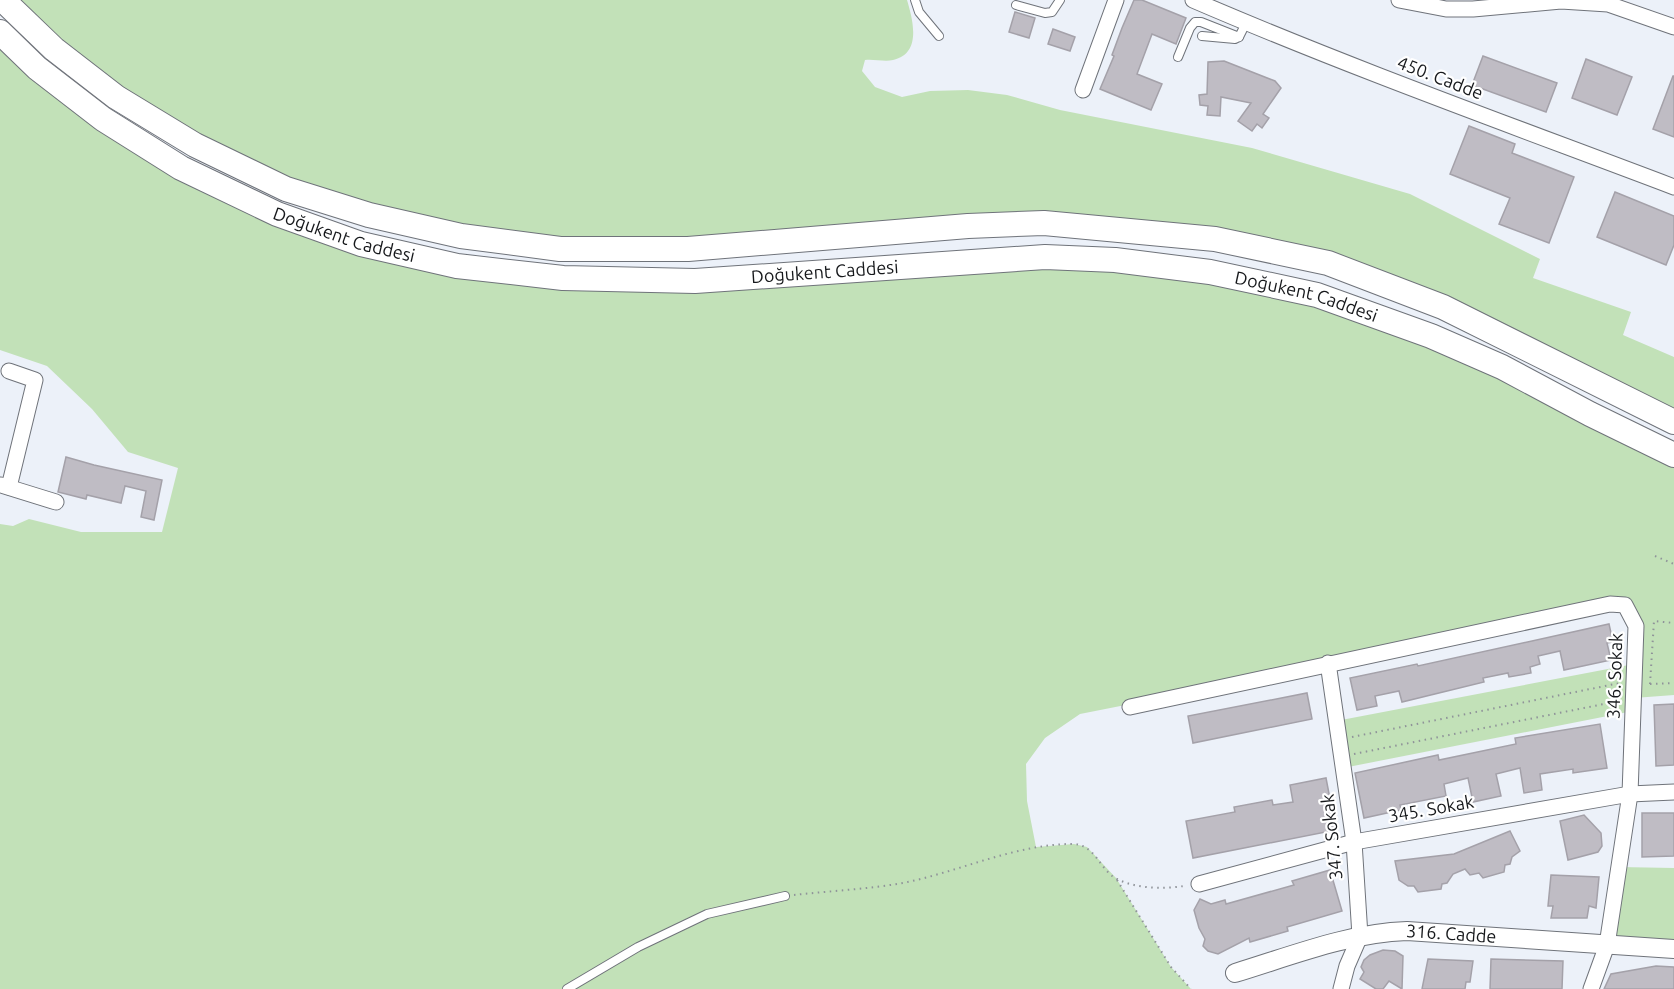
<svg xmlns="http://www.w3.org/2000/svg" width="1674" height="989" font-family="Ubuntu,sans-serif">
	<rect width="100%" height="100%" fill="#ecf1f9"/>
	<!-- green -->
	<g fill="#c2e1b8">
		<path d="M 3,0 L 907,0 C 913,20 922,54 893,60 C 885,62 874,59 865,60 L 862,71 L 875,87 L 902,97 L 930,91 L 968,90 L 1007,95 L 1060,110 L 1252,148 L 1410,194 L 1540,259 L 1533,278 L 1631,312 L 1623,335 L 1674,357 L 1674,422 L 1328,263 L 1116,229 L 560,249 L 369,215 L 195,145 Z"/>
		<polygon points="0,32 37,68 277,214 563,278 1045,257 1317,295 1674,455 1674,695 1634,698 1633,711 1343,768 1336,721 1634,664 1625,606 1080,714 1045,738 1026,764 1027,801 1036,847 1074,844 1087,847 1116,878 1171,967 1191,989 0,989 0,524 13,526 29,519 81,532 162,532 178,468 128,452 92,409 47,366 0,350"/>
		<polygon points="1619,867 1674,868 1674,949 1607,945"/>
	</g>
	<!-- building -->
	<g fill="#bfbcc4" stroke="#a4a1a9" stroke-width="1.5">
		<polygon points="1134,0 1142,0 1186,18 1176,44 1152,34 1137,74 1162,84 1151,110 1100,89 1114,56 1112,55 1122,28"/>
		<polygon points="1015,12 1035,18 1029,38 1009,32"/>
		<polygon points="1053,29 1075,37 1070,51 1048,44"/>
		<polygon points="1483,56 1557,83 1546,112 1472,85"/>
		<polygon points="1586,59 1632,77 1617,115 1572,98"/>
		<polygon points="1224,61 1275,81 1281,88 1263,114 1269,118 1262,128 1257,124 1252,131 1238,121 1251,103 1221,97 1220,116 1207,115 1208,106 1200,105 1199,95 1207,94 1208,62"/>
		<polygon points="1673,76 1674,76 1674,137 1653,129"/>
		<polygon points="1469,126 1515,144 1512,153 1574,177 1549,243 1499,224 1510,198 1450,174"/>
		<polygon points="1615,192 1674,216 1674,245 1666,265 1597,237"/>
		<polygon points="66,457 94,465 162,480 154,520 141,517 146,491 125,486 121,503 87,495 86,499 58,492"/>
		<polygon points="1609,624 1613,642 1607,643 1611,660 1564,670 1560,651 1538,656 1540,664 1530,667 1531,673 1509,677 1508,673 1483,678 1484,682 1402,702 1399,691 1375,696 1377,706 1357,710 1350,678 1417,664 1418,666"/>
		<polygon points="1307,693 1312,719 1193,743 1188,716"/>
		<polygon points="1674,704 1674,765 1656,766 1654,705"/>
		<polygon points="1600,724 1607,768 1573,773 1573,769 1540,774 1542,790 1524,793 1520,768 1496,774 1501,796 1473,802 1468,778 1444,784 1446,796 1400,805 1401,810 1364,818 1355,773 1438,755 1439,760 1516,744 1515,738"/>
		<polygon points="1326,778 1336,830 1193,858 1186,821 1235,812 1234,807 1272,800 1273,805 1293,802 1290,785"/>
		<polygon points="1642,813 1674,813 1674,856 1642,857"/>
		<polygon points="1584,815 1601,833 1602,846 1598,852 1568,860 1560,821"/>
		<polygon points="1510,831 1520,851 1512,857 1510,864 1505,865 1504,872 1483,878 1479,873 1470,875 1465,869 1453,874 1447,883 1442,884 1441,889 1418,892 1414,886 1408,886 1399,880 1395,861 1454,854"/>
		<polygon points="1330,870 1342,911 1287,927 1288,931 1250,942 1249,938 1218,954 1208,951 1203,946 1205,939 1199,928 1194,910 1200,899 1211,904 1225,900 1226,904 1294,885 1292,881"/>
		<polygon points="1551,875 1599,877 1596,908 1589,906 1587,918 1551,918 1553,906 1548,906"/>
		<polygon points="1383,950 1395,951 1403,956 1402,989 1389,981 1383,989 1376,989 1360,979 1364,972 1361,967 1364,960 1370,955"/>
		<polygon points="1428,959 1473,961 1470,982 1466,982 1465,989 1422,989"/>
		<polygon points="1491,959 1563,961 1562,989 1490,989"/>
		<polygon points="1656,966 1674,967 1674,989 1604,989 1611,974"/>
	</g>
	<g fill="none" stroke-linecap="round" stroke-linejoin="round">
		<!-- service casing -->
		<g stroke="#6f737a" stroke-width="10">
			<g id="service">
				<polyline points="915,0 919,12 939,36"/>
				<polyline points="1016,5 1045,13 1052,12 1060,0"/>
				<polyline points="1202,36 1235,39 1239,37 1246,23"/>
				<polyline points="1178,57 1190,28 1195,22 1201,22 1239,37"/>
				<polyline points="567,989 638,947 707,914 785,896"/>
			</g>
		</g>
		<!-- minor casing -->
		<g stroke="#6f737a" stroke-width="17">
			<g id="minor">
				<path d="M 1193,0 C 1351,68 1513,126 1674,187"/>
				<polyline points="1399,0 1446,9 1473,9 1561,1 1608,4 1674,27"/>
				<polyline points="1083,90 1116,0"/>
				<polyline points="1,485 56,502"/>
				<polyline points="9,487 35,380 9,371"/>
				<polyline points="1328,663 1354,842 1360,936 1347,966 1341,989"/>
				<polyline points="1130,707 1610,604 1625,605 1636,626 1630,794 1607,945 1591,989"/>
				<polyline points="1199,884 1354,842 1630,794 1674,792"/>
			</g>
		</g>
		<!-- tertiary casing -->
		<g stroke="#6f737a" stroke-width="20">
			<g id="tertiary">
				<path id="s1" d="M 1235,973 C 1291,956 1348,933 1407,931 L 1674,949"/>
			</g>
		</g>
		<!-- primary casing -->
		<g stroke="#6f737a" stroke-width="26">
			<g id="primary">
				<polyline points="3,0 54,49 116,97 195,145 286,189 369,215 461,236 560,249 688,249 968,226 1044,223 1215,239 1328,263 1443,307 1674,422"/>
				<path id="s2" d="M 0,32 L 37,68 L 103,119 L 181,168 L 277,214 L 361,244 L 457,266 L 563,278 L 695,281 L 1045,257 L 1115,260 L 1210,272 L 1317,295 L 1431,336 L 1502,367 L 1590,414 L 1674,455"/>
			</g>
		</g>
		<!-- path -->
		<g stroke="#8f9399" stroke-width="2" stroke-dasharray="1.5 4.5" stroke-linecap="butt">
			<polyline points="1655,556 1674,564"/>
			<polyline points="1650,684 1654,621 1674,623"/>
			<polyline points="1650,684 1674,683"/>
			<polyline points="1352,737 1620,683"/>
			<polyline points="1354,754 1619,701"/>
			<polyline points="1117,880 1171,967 1191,989"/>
			<path d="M 794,895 C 830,891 868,889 903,883 C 958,872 1016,844 1072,844 C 1096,844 1099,870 1117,879 C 1137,889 1163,889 1184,886"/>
		</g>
		<!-- service -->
		<use href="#service" stroke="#fff" stroke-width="8"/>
		<!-- minor -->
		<use href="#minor" stroke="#fff" stroke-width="15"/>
		<!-- tertiary -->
		<use href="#tertiary" stroke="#fff" stroke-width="18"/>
		<!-- primary -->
		<use href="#primary" stroke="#fff" stroke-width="24"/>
	</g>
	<g text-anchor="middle" stroke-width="4.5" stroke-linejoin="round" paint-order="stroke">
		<!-- street labels -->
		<g font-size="18" fill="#16181b" stroke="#fff">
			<text transform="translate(1440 78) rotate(21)" y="6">450. Cadde</text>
			<text dy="6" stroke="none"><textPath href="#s2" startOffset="404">Doğukent Caddesi</textPath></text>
			<text dy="6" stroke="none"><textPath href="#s2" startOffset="890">Doğukent Caddesi</textPath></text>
			<text dy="6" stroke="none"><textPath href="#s2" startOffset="1376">Doğukent Caddesi</textPath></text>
			<text transform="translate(1615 676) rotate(-88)" y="6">346. Sokak</text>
			<text transform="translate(1431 809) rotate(-10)" y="6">345. Sokak</text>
			<text transform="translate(1332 837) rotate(-96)" y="6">347. Sokak</text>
			<text dy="6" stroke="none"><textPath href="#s1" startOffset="222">316. Cadde</textPath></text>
		</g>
	</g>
</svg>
